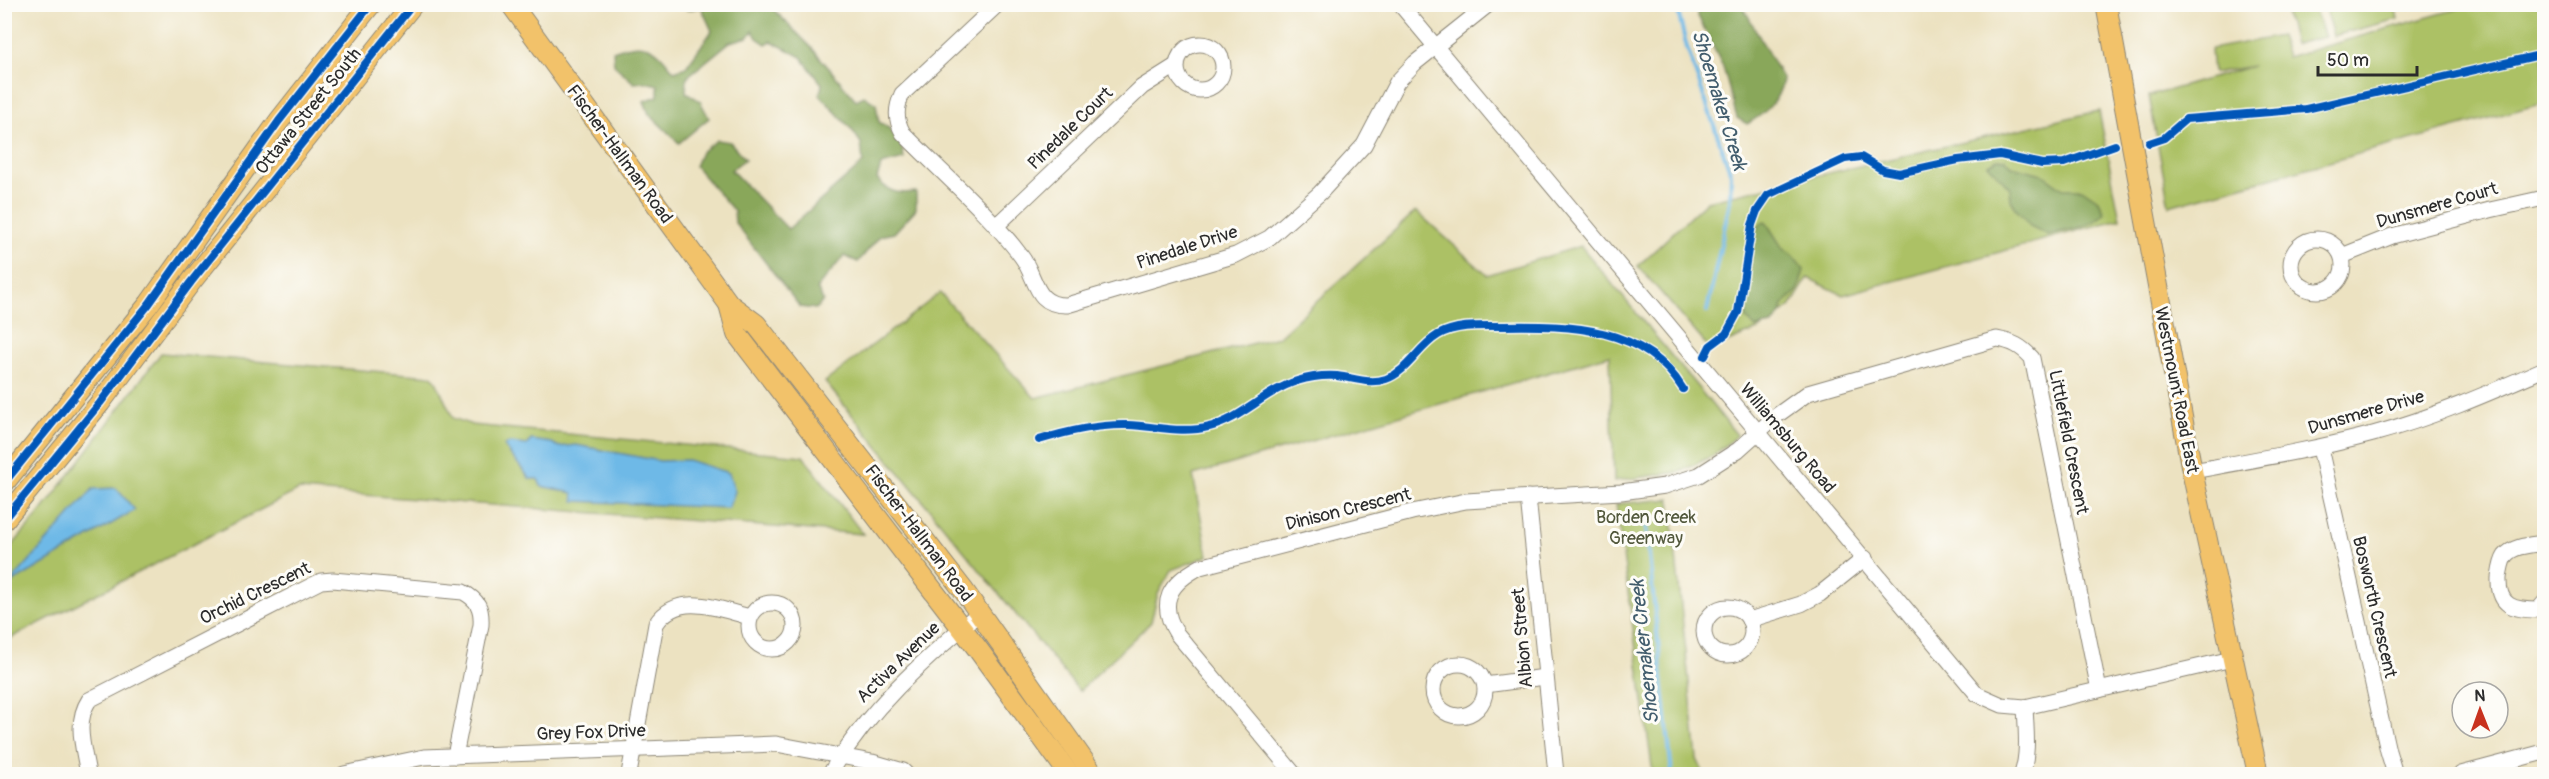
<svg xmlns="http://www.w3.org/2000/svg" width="2549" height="779" font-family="Pangolin,sans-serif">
	<rect width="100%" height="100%" fill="#fdfcf7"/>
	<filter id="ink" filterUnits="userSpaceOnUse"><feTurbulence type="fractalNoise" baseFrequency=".0167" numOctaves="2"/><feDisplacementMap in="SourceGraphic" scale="12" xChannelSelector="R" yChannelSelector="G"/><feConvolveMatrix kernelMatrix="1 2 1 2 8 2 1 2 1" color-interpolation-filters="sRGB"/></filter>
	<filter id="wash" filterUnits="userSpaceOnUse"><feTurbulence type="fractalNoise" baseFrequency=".008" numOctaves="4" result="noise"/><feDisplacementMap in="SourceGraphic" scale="24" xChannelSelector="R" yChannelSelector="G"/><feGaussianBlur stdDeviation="1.35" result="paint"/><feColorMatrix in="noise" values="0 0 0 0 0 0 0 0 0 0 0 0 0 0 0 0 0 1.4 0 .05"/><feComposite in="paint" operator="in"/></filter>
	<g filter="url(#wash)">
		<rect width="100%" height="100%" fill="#ece2c1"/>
		<!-- green -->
		<g fill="#acc165" stroke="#6c7648" stroke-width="1.5">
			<polygon points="2324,5 2395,5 2398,19 2333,36"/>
			<polygon points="2471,5 2544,5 2544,103 2169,206 2149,96 2253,66 2213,73 2211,49 2280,36 2287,57"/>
			<polygon points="2314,8 2325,37 2294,44 2286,13"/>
			<polygon points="2099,111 2120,219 1843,295 1808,278 1790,307 1760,329 1710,349 1638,266 1707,201"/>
			<polygon points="1416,211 1487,275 1581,246 1737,435 1714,455 1680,472 1614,481 1610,355 1193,475 1208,556 1171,570 1158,593 1151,622 1079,691 825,382 940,293 1035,398 1278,337"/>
			<polygon points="161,353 431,376 435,379 453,418 472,425 803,456 863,534 299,490 5,641 5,554 41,512"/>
			<polygon points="1670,499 1697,759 1704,774 1653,774 1616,504"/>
		</g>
		<!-- forest -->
		<g fill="#89a75a" stroke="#5a6942" stroke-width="1.5">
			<path d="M 680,5 L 769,5 L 811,47 L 856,100 L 864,96 L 876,104 L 879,122 C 896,131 902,140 904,159 L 881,165 L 877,179 C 889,193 898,194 916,192 L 916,209 L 894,233 L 880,236 L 858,262 L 844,256 L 817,288 L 823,301 L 816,309 L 800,307 L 735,223 L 734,211 L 695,166 L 701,152 L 717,140 L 730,142 L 745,159 L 731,170 L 788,229 L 863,163 L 861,143 L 852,130 L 820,95 L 822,84 L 801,57 L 771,41 L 766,44 L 757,38 L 753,31 L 748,37 L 730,42 L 687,77 L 686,92 L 700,101 L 709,118 L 679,143 L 649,114 L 644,101 L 658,96 L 658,85 L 645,82 L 634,83 L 614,65 L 613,51 C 645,39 654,45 674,71 L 686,67 L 712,31 L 701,7 L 687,10 Z"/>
			<path d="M 1695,5 L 1742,5 L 1783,80 C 1778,102 1766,113 1747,124 L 1737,118 L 1723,67 L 1698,16 Z"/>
			<path d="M 1997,159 L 2005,159 L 2012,166 L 2042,174 L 2063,189 L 2082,189 L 2098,200 L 2105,212 C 2093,228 2067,230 2048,235 L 2030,226 L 2017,210 L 2011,200 L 2010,188 L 1988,164 Z"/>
			<polygon points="1766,222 1783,249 1792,255 1804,270 1798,290 1783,305 1781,314 1772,325 1756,328 1746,318 1747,284 1755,231 1762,223"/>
		</g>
		<!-- water -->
		<g fill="#6eb9e7" stroke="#4c7289" stroke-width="1.5">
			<polygon points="531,440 552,443 559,447 576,445 660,461 688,460 729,473 735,492 728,508 574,501 573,493 541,486 538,479 530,479 504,446 510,443 527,445"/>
			<polygon points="116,488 135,510 8,585 93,489"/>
		</g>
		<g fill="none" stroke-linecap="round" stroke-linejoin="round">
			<!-- stream -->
			<g stroke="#6eb9e7" stroke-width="4">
				<polyline points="1676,4 1687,48 1731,174 1730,201 1707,311"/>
				<polyline points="1646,527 1672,774"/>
			</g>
		</g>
	</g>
	<g filter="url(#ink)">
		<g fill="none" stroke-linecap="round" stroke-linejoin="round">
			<!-- minor casing -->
			<g stroke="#8c8676" stroke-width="17">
				<g id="minor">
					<path d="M 998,4 L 902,94 C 896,108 895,119 903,133 C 941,172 988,212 1021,256 C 1037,276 1033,306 1067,305 L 1236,255 L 1269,238 L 1320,193 L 1364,145 L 1397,82 L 1415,63 L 1489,4"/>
					<polyline points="1400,4 1977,694 2002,705 2025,707 2232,659"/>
					<circle cx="1200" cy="67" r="23"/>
					<polyline points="996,226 1142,87 1177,65"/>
					<circle cx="2317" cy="265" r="26"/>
					<polyline points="2342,256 2392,236 2490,210 2544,198"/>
					<polyline points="2320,448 2388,751 2395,774"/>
					<path d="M 2192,471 C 2253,460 2313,450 2373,434 C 2432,418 2489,393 2544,369"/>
					<polyline points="1528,497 1556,774"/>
					<path d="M 2544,543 C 2532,545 2514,545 2505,556 C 2501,562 2500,571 2499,578 C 2498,607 2514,610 2538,610 L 2544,603"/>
					<circle cx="772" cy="626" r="23"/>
					<circle cx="1728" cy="631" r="24"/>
					<polyline points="1749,620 1801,604 1820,594 1865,558"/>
					<circle cx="1459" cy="690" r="26"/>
					<polyline points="1485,685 1545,677"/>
					<path d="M 88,774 C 84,749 74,723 89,700 L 309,587 L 321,581 L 333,580 L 463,592 C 478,600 482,608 481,625 L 455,756"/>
					<polyline points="344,774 424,757 776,744 872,762 903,771 906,774"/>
					<path d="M 629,774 L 656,624 C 678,591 718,609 750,617"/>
					<path d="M 830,774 C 868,709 922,662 979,613"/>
					<path d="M 1294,774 L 1177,634 C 1157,602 1170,583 1200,567 L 1412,512 L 1466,501 L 1621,492 L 1665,486 L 1699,475 L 1738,450 L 1776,416 L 1808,393 L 1997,339 C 2013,342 2021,346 2032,358 L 2099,690"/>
					<path d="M 2022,774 C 2029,753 2026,730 2025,707"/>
					<polyline points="2461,774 2544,752"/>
				</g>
			</g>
			<!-- major casing -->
			<g stroke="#8c8676" stroke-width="22">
				<g id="major">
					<polyline points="511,4 729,304 756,324 964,591 1093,774"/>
					<polyline points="2106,4 2192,471 2258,774"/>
					<polyline points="729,304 737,334 977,648 1069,774"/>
					<polyline points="4,483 149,304 279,121 371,4"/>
					<polyline points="4,520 100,403 191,282 413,4"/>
				</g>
			</g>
			<!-- minor -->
			<use href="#minor" stroke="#fff" stroke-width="15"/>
			<!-- major -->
			<use href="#major" stroke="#f2c26a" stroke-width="20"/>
			<!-- cycleway casing -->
			<g stroke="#fdfcf7" stroke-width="11">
				<g id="cycleway">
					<polyline points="2149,143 2164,138 2186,119 2306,109 2544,54"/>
					<polyline points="1705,356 1710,346 1726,334 1738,312 1752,225 1757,211 1768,195 1845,159 1861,157 1883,170 1899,173 1958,160 2000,155 2042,164 2064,163 2115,145"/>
					<path d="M 1039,440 C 1068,431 1097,424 1128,425 C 1155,426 1182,434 1209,427 C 1240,420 1265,391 1297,381 C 1310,377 1324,375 1337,376 C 1355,378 1369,385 1386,379 C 1408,371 1418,347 1438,335 C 1457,324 1483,326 1504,326 C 1570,325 1645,326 1683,389"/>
					<polyline points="4,483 149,304 279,121 371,4"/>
					<polyline points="4,520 100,403 191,282 413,4"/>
				</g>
			</g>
			<!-- cycleway -->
			<use href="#cycleway" stroke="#0057b8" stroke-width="8"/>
		</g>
	</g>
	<g text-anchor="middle" stroke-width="6" stroke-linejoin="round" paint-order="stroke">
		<!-- street labels -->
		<g font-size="18" fill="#2b2b2b" stroke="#fdfcf7">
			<text transform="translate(308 111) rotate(-51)" y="6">Ottawa Street South</text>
			<text transform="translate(1070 128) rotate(-44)" y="6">Pinedale Court</text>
			<text transform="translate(620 154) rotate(54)" y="6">Fischer-Hallman Road</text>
			<text transform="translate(2437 205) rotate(-16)" y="6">Dunsmere Court</text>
			<text transform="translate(1187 247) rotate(-18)" y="6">Pinedale Drive</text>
			<text transform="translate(2177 390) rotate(79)" y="6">Westmount Road East</text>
			<text transform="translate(2366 412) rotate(-16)" y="6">Dunsmere Drive</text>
			<text transform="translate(1788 438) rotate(50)" y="6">Williamsburg Road</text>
			<text transform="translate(2069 442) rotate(79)" y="6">Littlefield Crescent</text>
			<text transform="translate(1348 509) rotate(-14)" y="6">Dinison Crescent</text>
			<text transform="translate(919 533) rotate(53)" y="6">Fischer-Hallman Road</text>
			<text transform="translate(255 593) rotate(-26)" y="6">Orchid Crescent</text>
			<text transform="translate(2375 607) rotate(77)" y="6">Bosworth Crescent</text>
			<text transform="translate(1522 638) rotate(-95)" y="6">Albion Street</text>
			<text transform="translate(898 662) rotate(-44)" y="6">Activa Avenue</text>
			<text transform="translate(591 732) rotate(-2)" y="6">Grey Fox Drive</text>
		</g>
		<!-- park labels -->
		<g font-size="18" fill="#52583c" stroke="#fdfcf7">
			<text x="1646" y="523">Borden Creek<tspan x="1646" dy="21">Greenway</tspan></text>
		</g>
		<!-- water labels -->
		<g font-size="20" font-style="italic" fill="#425d6d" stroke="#fdfcf7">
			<text transform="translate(1720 100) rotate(73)" y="7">Shoemaker Creek</text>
			<text transform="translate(1644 652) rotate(-96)" y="7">Shoemaker Creek</text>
		</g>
	</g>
	<!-- margin -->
	<rect width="2549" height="779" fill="none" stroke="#fdfcf7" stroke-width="24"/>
	<!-- north arrow -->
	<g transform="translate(2480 710) rotate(359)"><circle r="28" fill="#fdfcf7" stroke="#a9a8a5" stroke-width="1.5"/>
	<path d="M0-4.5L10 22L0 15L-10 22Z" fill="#c8321e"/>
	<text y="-9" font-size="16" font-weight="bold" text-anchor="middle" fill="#2b2b2b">N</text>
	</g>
	<!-- scale -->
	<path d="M2318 66v9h99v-9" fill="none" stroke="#2b2b2b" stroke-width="3"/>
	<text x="2327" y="66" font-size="18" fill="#2b2b2b" stroke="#fdfcf7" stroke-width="4.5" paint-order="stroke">50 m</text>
</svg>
